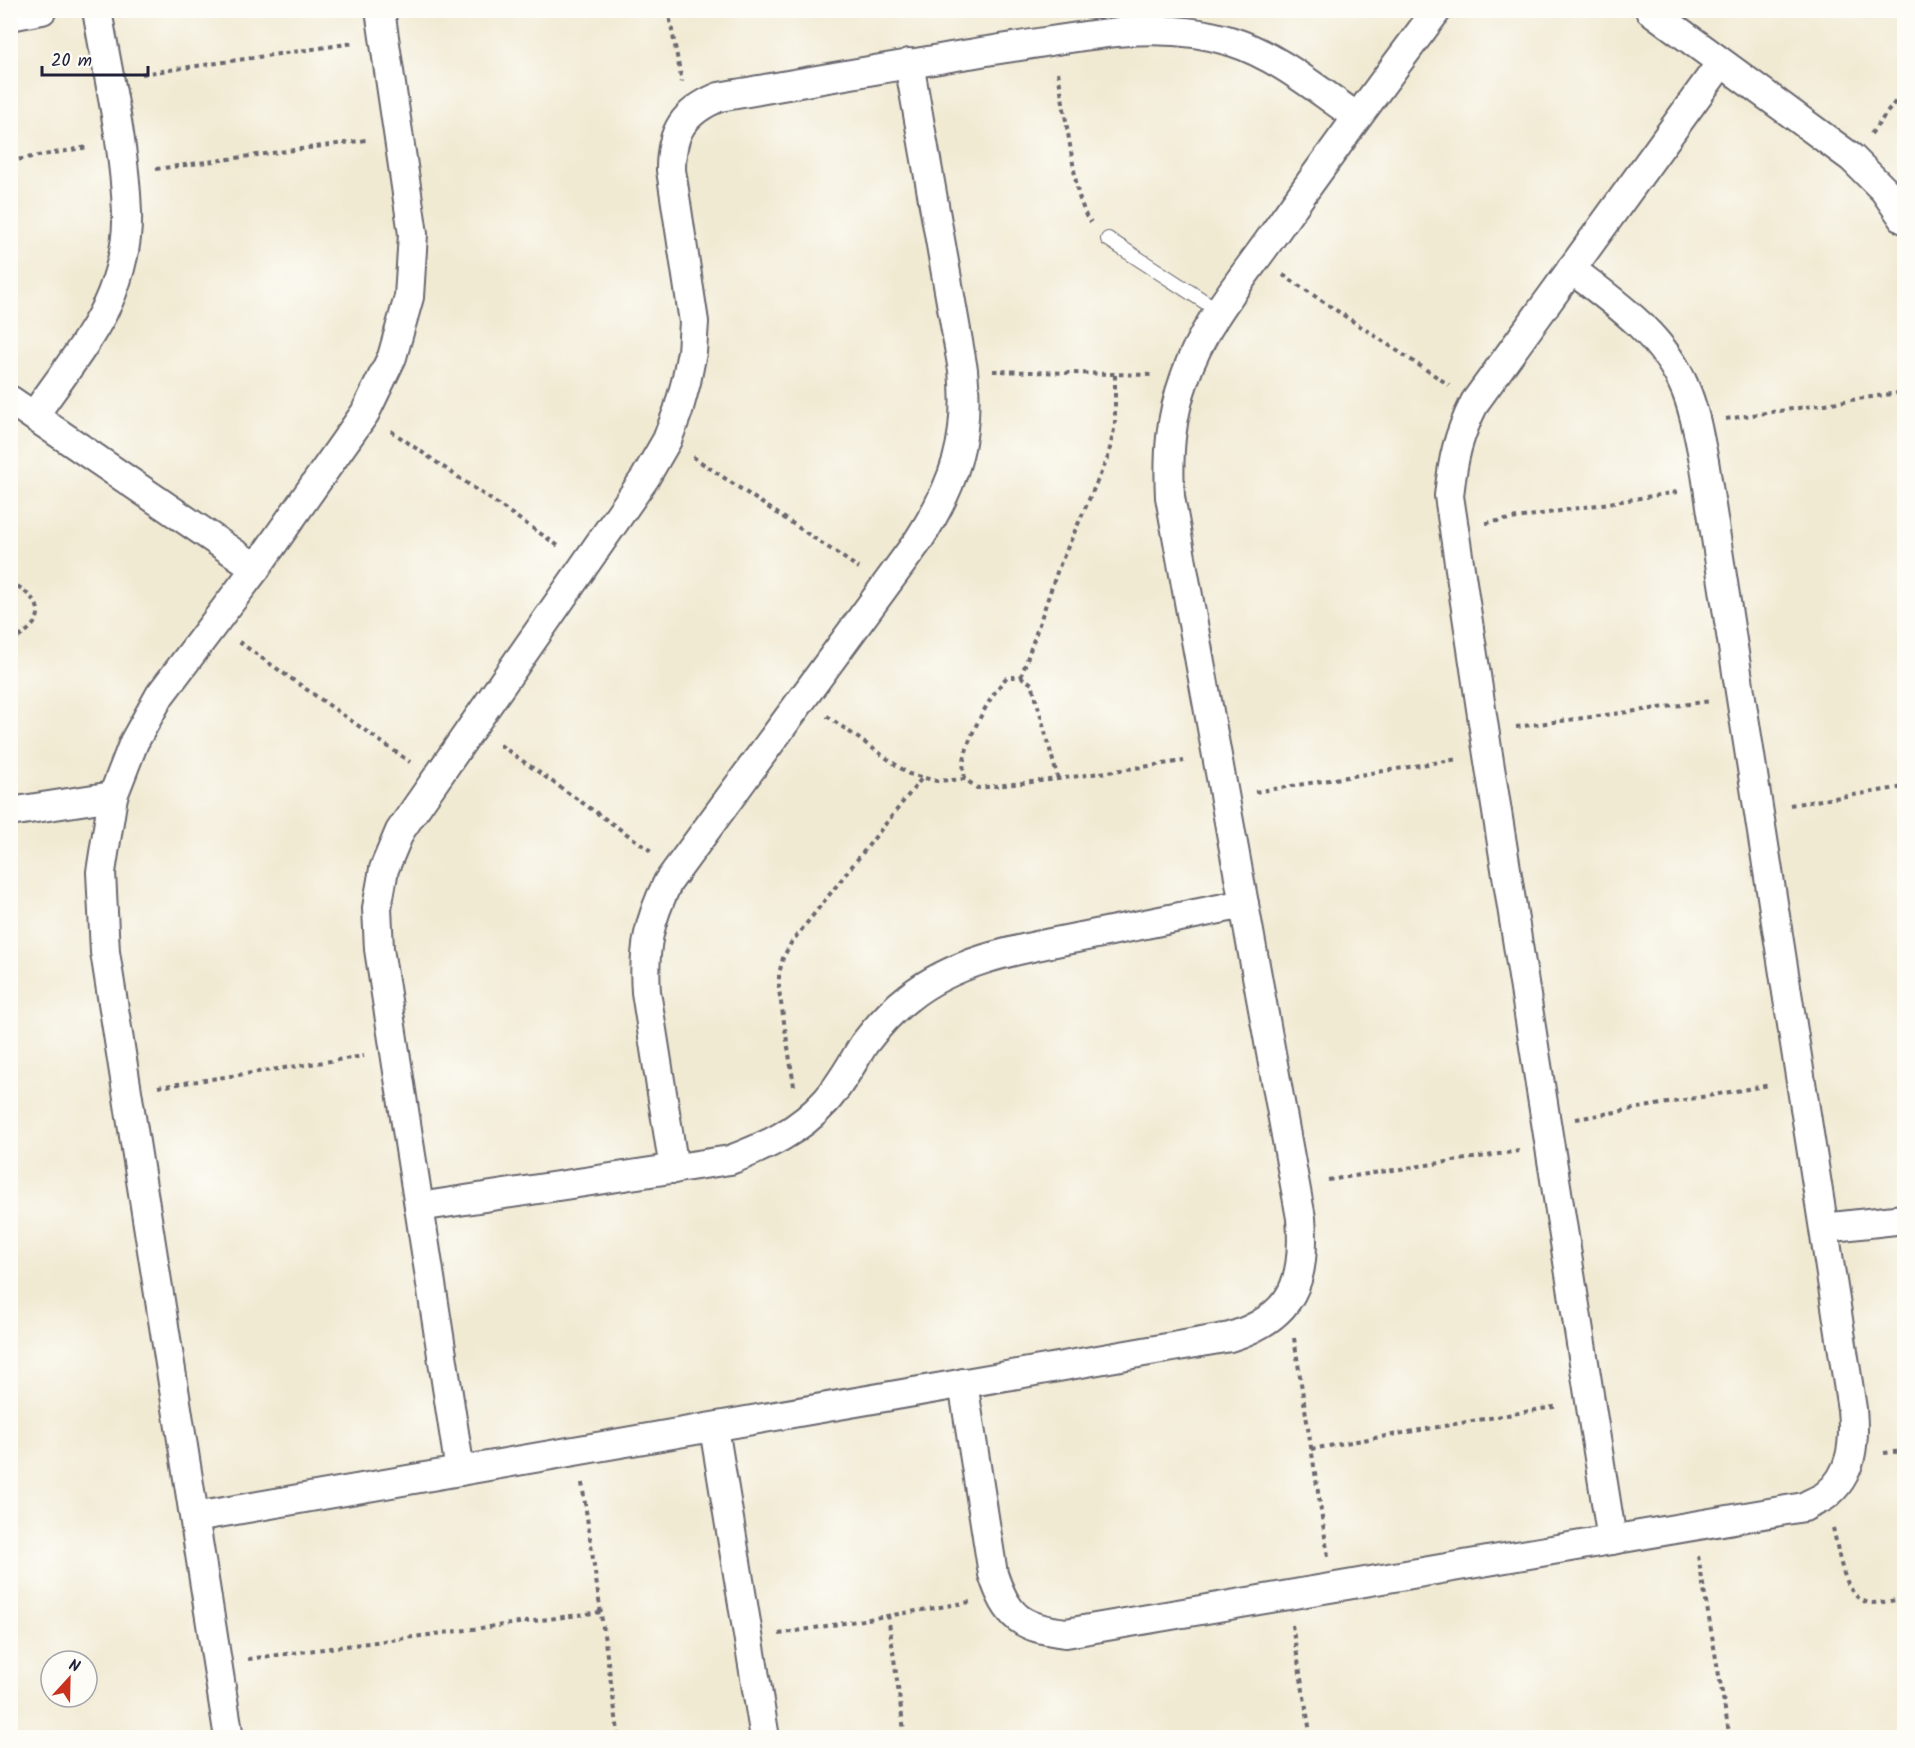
<svg xmlns="http://www.w3.org/2000/svg" width="1915" height="1748" font-family="Kalam,sans-serif">
	<rect width="100%" height="100%" fill="#fdfcf7"/>
	<filter id="ink" filterUnits="userSpaceOnUse"><feTurbulence type="fractalNoise" baseFrequency=".0167" numOctaves="2"/><feDisplacementMap in="SourceGraphic" scale="12" xChannelSelector="R" yChannelSelector="G"/><feConvolveMatrix kernelMatrix="1 2 1 2 8 2 1 2 1" color-interpolation-filters="sRGB"/></filter>
	<filter id="wash" filterUnits="userSpaceOnUse"><feTurbulence type="fractalNoise" baseFrequency=".008" numOctaves="4" result="noise"/><feDisplacementMap in="SourceGraphic" scale="24" xChannelSelector="R" yChannelSelector="G"/><feGaussianBlur stdDeviation="1.35" result="paint"/><feColorMatrix in="noise" values="0 0 0 0 0 0 0 0 0 0 0 0 0 0 0 0 0 1.4 0 .05"/><feComposite in="paint" operator="in"/></filter>
	<g filter="url(#wash)">
		<rect width="100%" height="100%" fill="#f1ead3"/>
	</g>
	<g filter="url(#ink)">
		<g fill="none" stroke-linecap="round" stroke-linejoin="round">
			<!-- service casing -->
			<g stroke="#6a6870" stroke-width="16">
				<polyline id="service" points="1108,239 1219,311"/>
			</g>
			<!-- minor casing -->
			<g stroke="#6a6870" stroke-width="32">
				<g id="minor">
					<polyline points="1650,10 1852,158 1884,190 1904,219"/>
					<polyline points="10,16 42,10"/>
					<polyline points="10,400 256,568"/>
					<path d="M 34,416 C 59,379 96,334 112,293 C 121,269 128,239 127,213 C 125,148 108,75 97,10"/>
					<polyline points="10,812 113,796"/>
					<path d="M 674,1169 L 646,992 C 643,949 649,920 668,882 L 918,541 C 955,484 970,439 963,370 L 909,63"/>
					<path d="M 419,1207 L 730,1160 C 767,1146 799,1131 826,1101 C 841,1084 852,1063 864,1044 C 877,1027 891,1011 908,998 C 960,956 1033,947 1096,934 C 1145,924 1195,914 1244,904"/>
					<polyline points="1824,1228 1904,1219"/>
					<path d="M 963,1383 L 993,1574 C 1007,1617 1021,1628 1066,1633 L 1804,1507 C 1811,1503 1819,1500 1825,1496 C 1853,1475 1855,1441 1852,1409 L 1704,461 C 1699,437 1695,411 1685,388 C 1663,335 1615,303 1571,269"/>
					<polyline points="714,1428 765,1738"/>
					<path d="M 460,1471 L 379,949 L 377,908 L 384,869 L 400,831 L 645,478 L 667,440 L 678,411 L 686,382 L 692,352 L 694,322 L 671,170 C 671,132 683,112 719,97 C 812,81 906,64 1000,49 C 1077,38 1157,17 1233,42 C 1277,56 1319,91 1357,117"/>
					<path d="M 195,1517 L 1230,1337 C 1294,1317 1306,1280 1301,1218 L 1170,497 C 1168,453 1170,419 1185,377 C 1202,327 1238,284 1268,242 C 1323,164 1379,87 1437,10"/>
					<path d="M 1612,1540 L 1488,755 L 1449,496 C 1453,458 1458,436 1475,402 L 1721,63"/>
					<polyline points="229,1738 105,952 101,872 113,796 134,742 160,695 256,568 365,413 392,357 409,297 413,234 380,10"/>
				</g>
			</g>
			<!-- path -->
			<g stroke="#6a6870" stroke-width="4" stroke-dasharray="4.5 4.5" stroke-linecap="butt">
				<polyline points="668,10 682,82"/>
				<polyline points="1058,72 1078,194 1086,216 1091,222"/>
				<polyline points="142,74 354,43"/>
				<polyline points="1871,134 1904,90"/>
				<polyline points="10,161 88,147"/>
				<polyline points="156,169 366,140"/>
				<polyline points="1283,275 1449,385"/>
				<polyline points="993,371 1151,375"/>
				<polyline points="1726,419 1904,392"/>
				<polyline points="391,431 560,547"/>
				<polyline points="693,457 859,568"/>
				<polyline points="1486,523 1677,492"/>
				<path d="M 10,581 C 46,604 49,619 10,643"/>
				<polyline points="239,642 410,762"/>
				<polyline points="1021,677 1058,569 1108,457 1115,425 1115,374"/>
				<polyline points="827,716 909,774 937,781 966,779"/>
				<polyline points="1516,727 1711,701"/>
				<polyline points="500,745 651,851"/>
				<path d="M 1058,779 L 1032,684 L 1021,677 L 1007,677 C 992,692 953,758 966,779 C 968,782 974,785 977,788 L 1058,779 L 1184,761"/>
				<polyline points="1255,792 1458,759"/>
				<polyline points="1790,805 1904,787"/>
				<polyline points="794,1086 779,990 779,974 783,958 791,943 922,778"/>
				<polyline points="158,1087 364,1056"/>
				<polyline points="1576,1119 1770,1085"/>
				<polyline points="1328,1180 1519,1151"/>
				<polyline points="1294,1338 1328,1556"/>
				<polyline points="1311,1449 1559,1406"/>
				<polyline points="1884,1453 1904,1451"/>
				<polyline points="582,1483 619,1738"/>
				<path d="M 1833,1528 C 1839,1550 1843,1602 1872,1603 C 1882,1603 1894,1600 1904,1599"/>
				<polyline points="1698,1556 1730,1738"/>
				<polyline points="888,1615 905,1738"/>
				<polyline points="1292,1625 1311,1738"/>
				<polyline points="779,1634 970,1602"/>
				<polyline points="248,1659 601,1612"/>
			</g>
			<!-- service -->
			<use href="#service" stroke="#fff" stroke-width="14"/>
			<!-- minor -->
			<use href="#minor" stroke="#fff" stroke-width="28"/>
		</g>
	</g>
	<!-- margin -->
	<rect width="1915" height="1748" fill="none" stroke="#fdfcf7" stroke-width="36"/>
	<!-- north arrow -->
	<g transform="translate(69 1679) rotate(22)"><circle r="28" fill="#fdfcf7" stroke="#a5a5ac" stroke-width="1.5"/>
	<path d="M0-4.5L10 22L0 15L-10 22Z" fill="#c8321e"/>
	<text y="-9" font-size="16" font-weight="bold" text-anchor="middle" fill="#22223b">N</text>
	</g>
	<!-- scale -->
	<path d="M42 66v9h106v-9" fill="none" stroke="#22223b" stroke-width="3"/>
	<text x="51" y="66" font-size="18" fill="#22223b" stroke="#fdfcf7" stroke-width="4.5" paint-order="stroke">20 m</text>
</svg>
